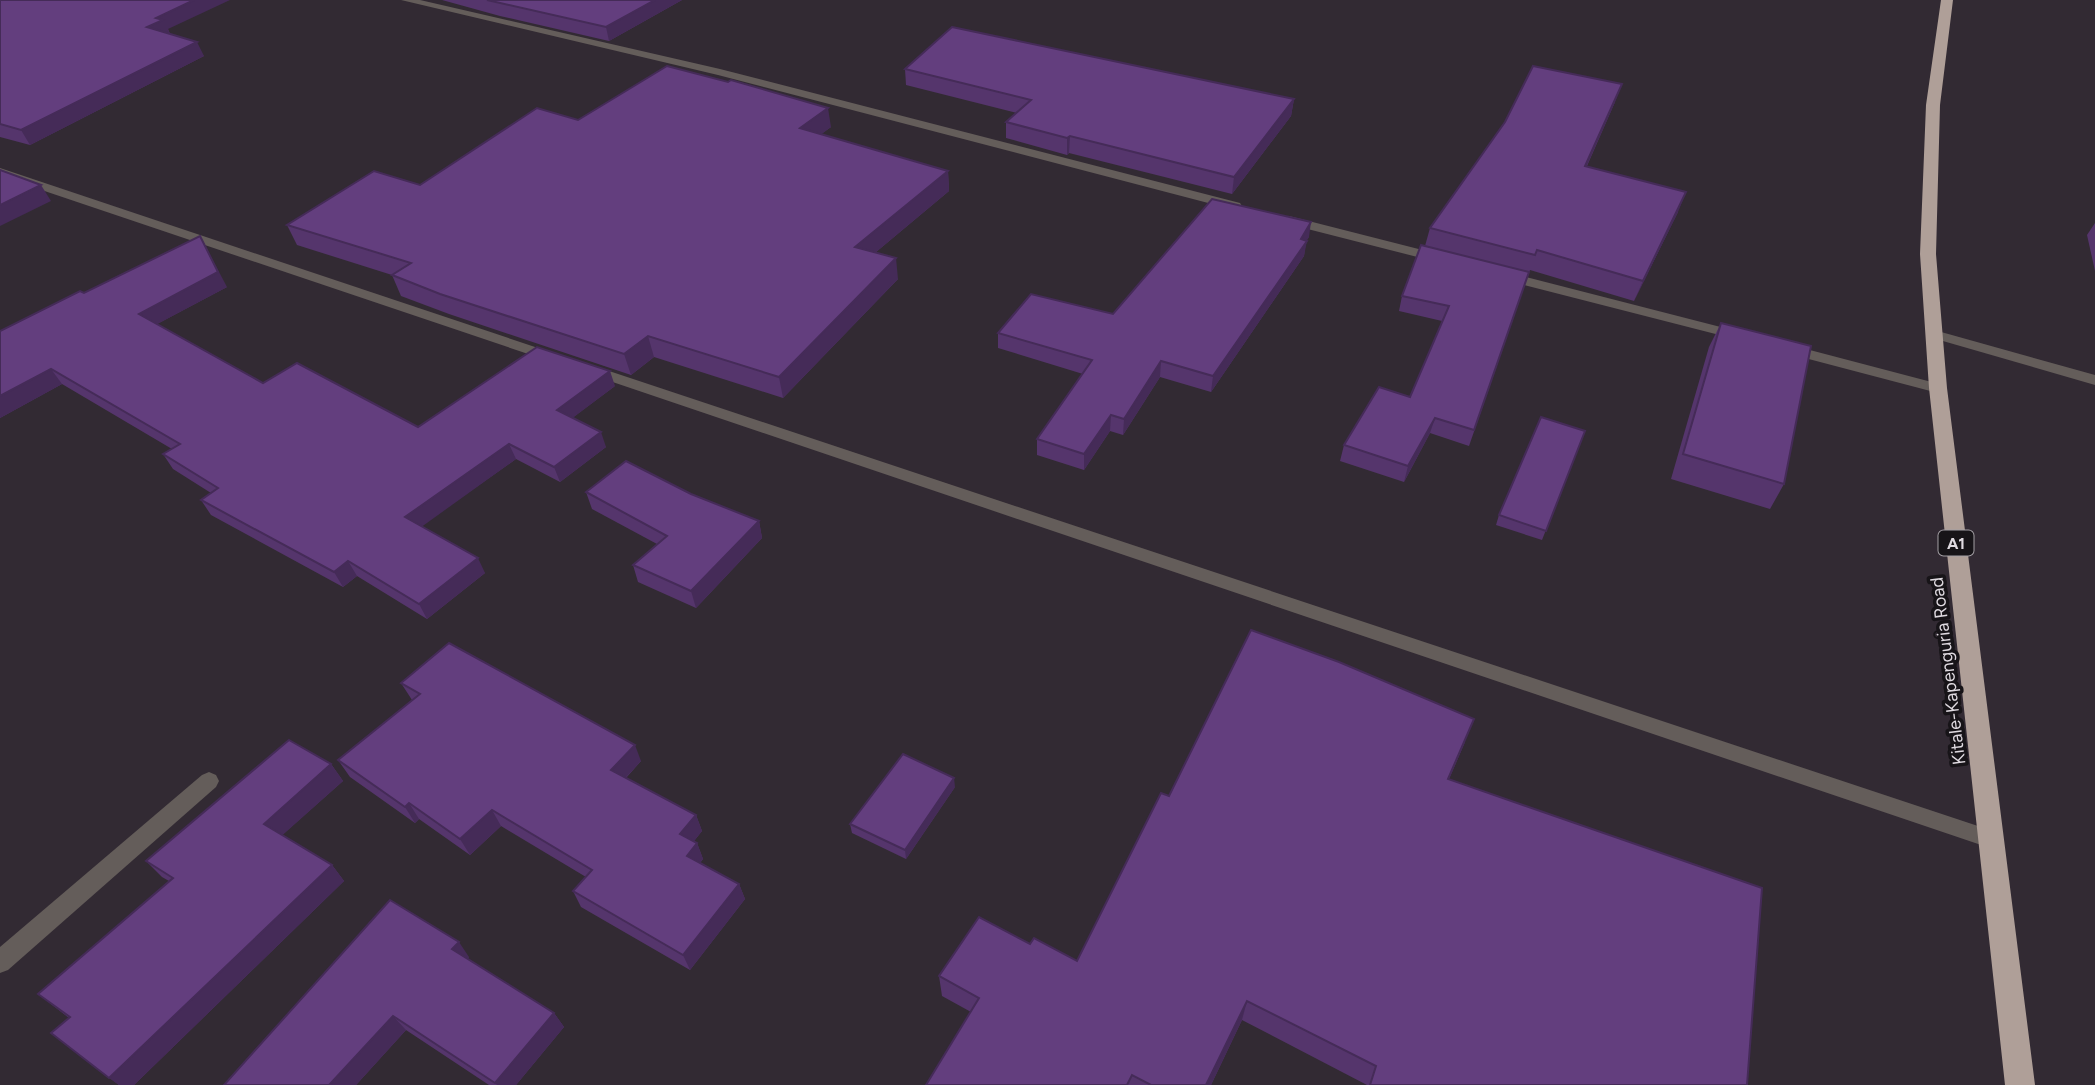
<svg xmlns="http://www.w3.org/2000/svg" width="2095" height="1085" font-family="Figtree,sans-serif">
	<rect width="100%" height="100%" fill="#322a33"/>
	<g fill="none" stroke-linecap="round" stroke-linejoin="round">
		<!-- street -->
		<g fill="#645d5a" fill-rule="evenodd">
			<polygon points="401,0 420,0 720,69 1240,203 1242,206 1235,210 718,75"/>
			<polygon points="0,168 559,355 562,358 559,361 549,361 0,176"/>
			<polygon points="1289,216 1446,256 1448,259 1441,263 1284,223 1284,217"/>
			<polygon points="1506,272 1744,333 1746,336 1739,340 1501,279 1499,276"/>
			<polygon points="1934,330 2095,375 2095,385 1929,337 1927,334 1929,331"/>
			<polygon points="1787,344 1943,385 1946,388 1938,393 1782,352 1780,349 1782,346"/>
			<polygon points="591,365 1990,830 1998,832 2001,839 1998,846 1990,848 586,373 583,370"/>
			<polygon points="209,772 216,775 219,781 216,787 8,970 0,973 0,947 202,775"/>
		</g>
		<!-- highway -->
		<polygon fill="#af9f98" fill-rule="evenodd" points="1941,0 1953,0 1940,105 1936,254 1947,388 2035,1085 2005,1085 1929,388 1920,254 1926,105"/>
	</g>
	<!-- wall -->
	<g fill="#55356c">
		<polygon points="0,0 168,29 170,34 204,56 30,145 0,137"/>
		<polygon points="442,0 682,0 609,41 500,16"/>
		<polygon points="905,69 1294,99 1291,116 1232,194 1069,153 1067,155 1006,138 1006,122 1017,113 906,85"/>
		<polygon points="1615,102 1587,166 1678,212 1634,301 1530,270 1469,446 1430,433 1404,482 1340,461 1344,445 1410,397 1442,321 1399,311 1402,296 1425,246 1430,228"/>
		<polygon points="578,120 831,127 821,134 948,171 949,191 876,252 898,279 783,398 654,357 631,375 449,314 401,296 392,275 297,245 287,225 420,185"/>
		<polygon points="2095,223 2095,271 2087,235"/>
		<polygon points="1309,237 1306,241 1304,256 1211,392 1160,377 1123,435 1110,431 1084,470 1037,455 1037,439 1083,374 998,348 998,333 1113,314"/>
		<polygon points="227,287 157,324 263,383 418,427 615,386 572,418 606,447 560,482 516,459 421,526 485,573 427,619 357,576 343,587 211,515 201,500 211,493 173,469 163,454 172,449 62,384 0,418 0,331 84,293"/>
		<polygon points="1721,323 1784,484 1770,509 1671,479 1709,347"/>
		<polygon points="1585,431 1542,540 1496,525 1499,515"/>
		<polygon points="586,492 691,494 759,521 762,538 696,608 638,582 633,565 657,544 592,509"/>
		<polygon points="401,683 641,761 626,778 696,815 702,831 694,841 697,843 703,859 700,863 739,884 745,899 690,970 581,907 573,891 586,877 501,826 470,855 419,819 415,823 350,777 338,760 412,700"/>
		<polygon points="1465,742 1449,779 1747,1085 1367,1085 1242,1020 1211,1085 926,1085 971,1012 942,996 939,976 1030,944 1077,961 1169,796"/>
		<polygon points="331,764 343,781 282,835 332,865 344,881 134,1085 119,1085 51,1033 69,1018 38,994 169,881 162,877 146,861"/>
		<polygon points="955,787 906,859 852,833 850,824"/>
		<polygon points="469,957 468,959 554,1013 564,1027 516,1085 489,1085 406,1030 356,1085 224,1085"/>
	</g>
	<!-- shaded-wall -->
	<g fill="#452b58">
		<polygon points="194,0 230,0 168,29 170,34 147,27 156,18"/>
		<polygon points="655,0 682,0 609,41 606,27"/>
		<polygon points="197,42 204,56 30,145 21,130"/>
		<polygon points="1622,84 1615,102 1578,185 1585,166"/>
		<polygon points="1294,99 1291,116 1232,194 1234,177"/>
		<polygon points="828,108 831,127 803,148 800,128"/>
		<polygon points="1070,136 1069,153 1067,155 1067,138"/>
		<polygon points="948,171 949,191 857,268 855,247"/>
		<polygon points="41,185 51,201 0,226 0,205"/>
		<polygon points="1686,192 1678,212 1634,301 1643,281"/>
		<polygon points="1311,222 1309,237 1303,246 1307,241 1304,256 1211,392 1213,376"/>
		<polygon points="200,236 227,287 148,329 139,314"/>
		<polygon points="896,258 898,279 783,398 779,377"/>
		<polygon points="648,336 654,357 631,375 624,354"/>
		<polygon points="1161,361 1160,377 1123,435 1124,419"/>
		<polygon points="51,369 62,384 0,418 0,396"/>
		<polygon points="610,371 615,386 562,426 557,410"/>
		<polygon points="1111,415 1110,431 1084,470 1084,454"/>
		<polygon points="1435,418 1430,433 1404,482 1408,466"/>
		<polygon points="601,432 606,447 560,482 554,467"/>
		<polygon points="509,444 516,459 413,533 405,517"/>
		<polygon points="759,521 762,538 696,608 691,591"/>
		<polygon points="478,558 485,573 427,619 419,604"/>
		<polygon points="348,561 357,576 343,587 334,572"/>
		<polygon points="635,745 641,761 618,786 611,770"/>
		<polygon points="331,764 343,781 277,840 264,824"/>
		<polygon points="954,778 955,787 906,859 905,850"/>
		<polygon points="409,803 419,819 415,823 405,807"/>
		<polygon points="492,810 501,826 470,855 460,839"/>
		<polygon points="696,815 702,831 687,850 680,834"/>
		<polygon points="697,843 703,859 693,871 687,856"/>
		<polygon points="332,865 344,881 134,1085 119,1085 109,1078"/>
		<polygon points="739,884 745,899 690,970 683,955"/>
		<polygon points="459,942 469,957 463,964 452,949"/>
		<polygon points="1247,1001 1242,1020 1211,1085 1206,1085"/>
		<polygon points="554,1013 564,1027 516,1085 497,1085 495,1083"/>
		<polygon points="393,1016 406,1030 356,1085 331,1085 330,1084"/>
	</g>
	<!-- building -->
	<g fill="#633e7e" stroke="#452b58" stroke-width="2">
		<polygon points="0,0 194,0 156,18 163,20 147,27 197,42 21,130 0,124"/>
		<polygon points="487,0 655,0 606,27"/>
		<polygon points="952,27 1294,99 1234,177 1070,136 1067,138 1006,122 1031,100 905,69"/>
		<polygon points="667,66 728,82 731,80 828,108 800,128 948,171 855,247 896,258 779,377 648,336 624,354 440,294 392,275 411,263 287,225 374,171 420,185 537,108 578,120"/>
		<polygon points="1533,66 1622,84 1585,166 1686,192 1643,281 1537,250 1535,255 1430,228 1505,122"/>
		<polygon points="0,170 41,185 0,205"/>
		<polygon points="1212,199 1311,222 1301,239 1307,241 1213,376 1161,361 1124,419 1111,415 1084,454 1037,439 1092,360 998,333 1031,294 1113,314"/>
		<polygon points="200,236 218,272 139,314 263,383 297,363 418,427 537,347 610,371 557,410 601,432 554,467 509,444 405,517 478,558 419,604 348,561 334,572 201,500 218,488 163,454 180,444 51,369 0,396 0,331 80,291 84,293"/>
		<polygon points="1421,245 1529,272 1474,430 1435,418 1408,466 1344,445 1379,387 1410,397 1449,306 1402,296"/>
		<polygon points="1721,323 1811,346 1784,484 1683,454"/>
		<polygon points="1541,417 1585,431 1546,531 1499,515"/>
		<polygon points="626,461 691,494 759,521 691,591 633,565 667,536 586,492"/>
		<polygon points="1251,630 1339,662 1474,719 1448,779 1762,888 1747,1085 1370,1085 1376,1066 1247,1001 1206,1085 1151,1085 1132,1075 1127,1085 926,1085 979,998 939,976 979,917 1030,944 1034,938 1077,961 1161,793 1169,796"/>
		<polygon points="449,643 635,745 611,770 696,815 680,834 697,843 687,856 739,884 683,955 573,891 592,870 492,810 460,839 409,803 405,807 338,760 420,694 401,683"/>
		<polygon points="289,740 331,764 264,824 332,865 109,1078 51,1033 70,1017 38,994 173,878 146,861"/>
		<polygon points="903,754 954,778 905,850 850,824"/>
		<polygon points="390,900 459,942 452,949 554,1013 495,1083 393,1016 330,1084 332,1085 224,1085"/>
	</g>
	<g text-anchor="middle" stroke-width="7" stroke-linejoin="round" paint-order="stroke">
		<!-- shield labels -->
		<rect fill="#171418" stroke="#a39fa4" stroke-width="2" x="1938.5" y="530.5" width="35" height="25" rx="5"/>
		<g font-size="16" font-weight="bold" fill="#dfdae0">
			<text x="1956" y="549">A1</text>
		</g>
		<!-- street labels -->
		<g font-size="18" fill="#dfdae0" stroke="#171418">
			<text transform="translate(1948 671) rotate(-97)" y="6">Kitale-Kapenguria Road</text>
		</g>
	</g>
</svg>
